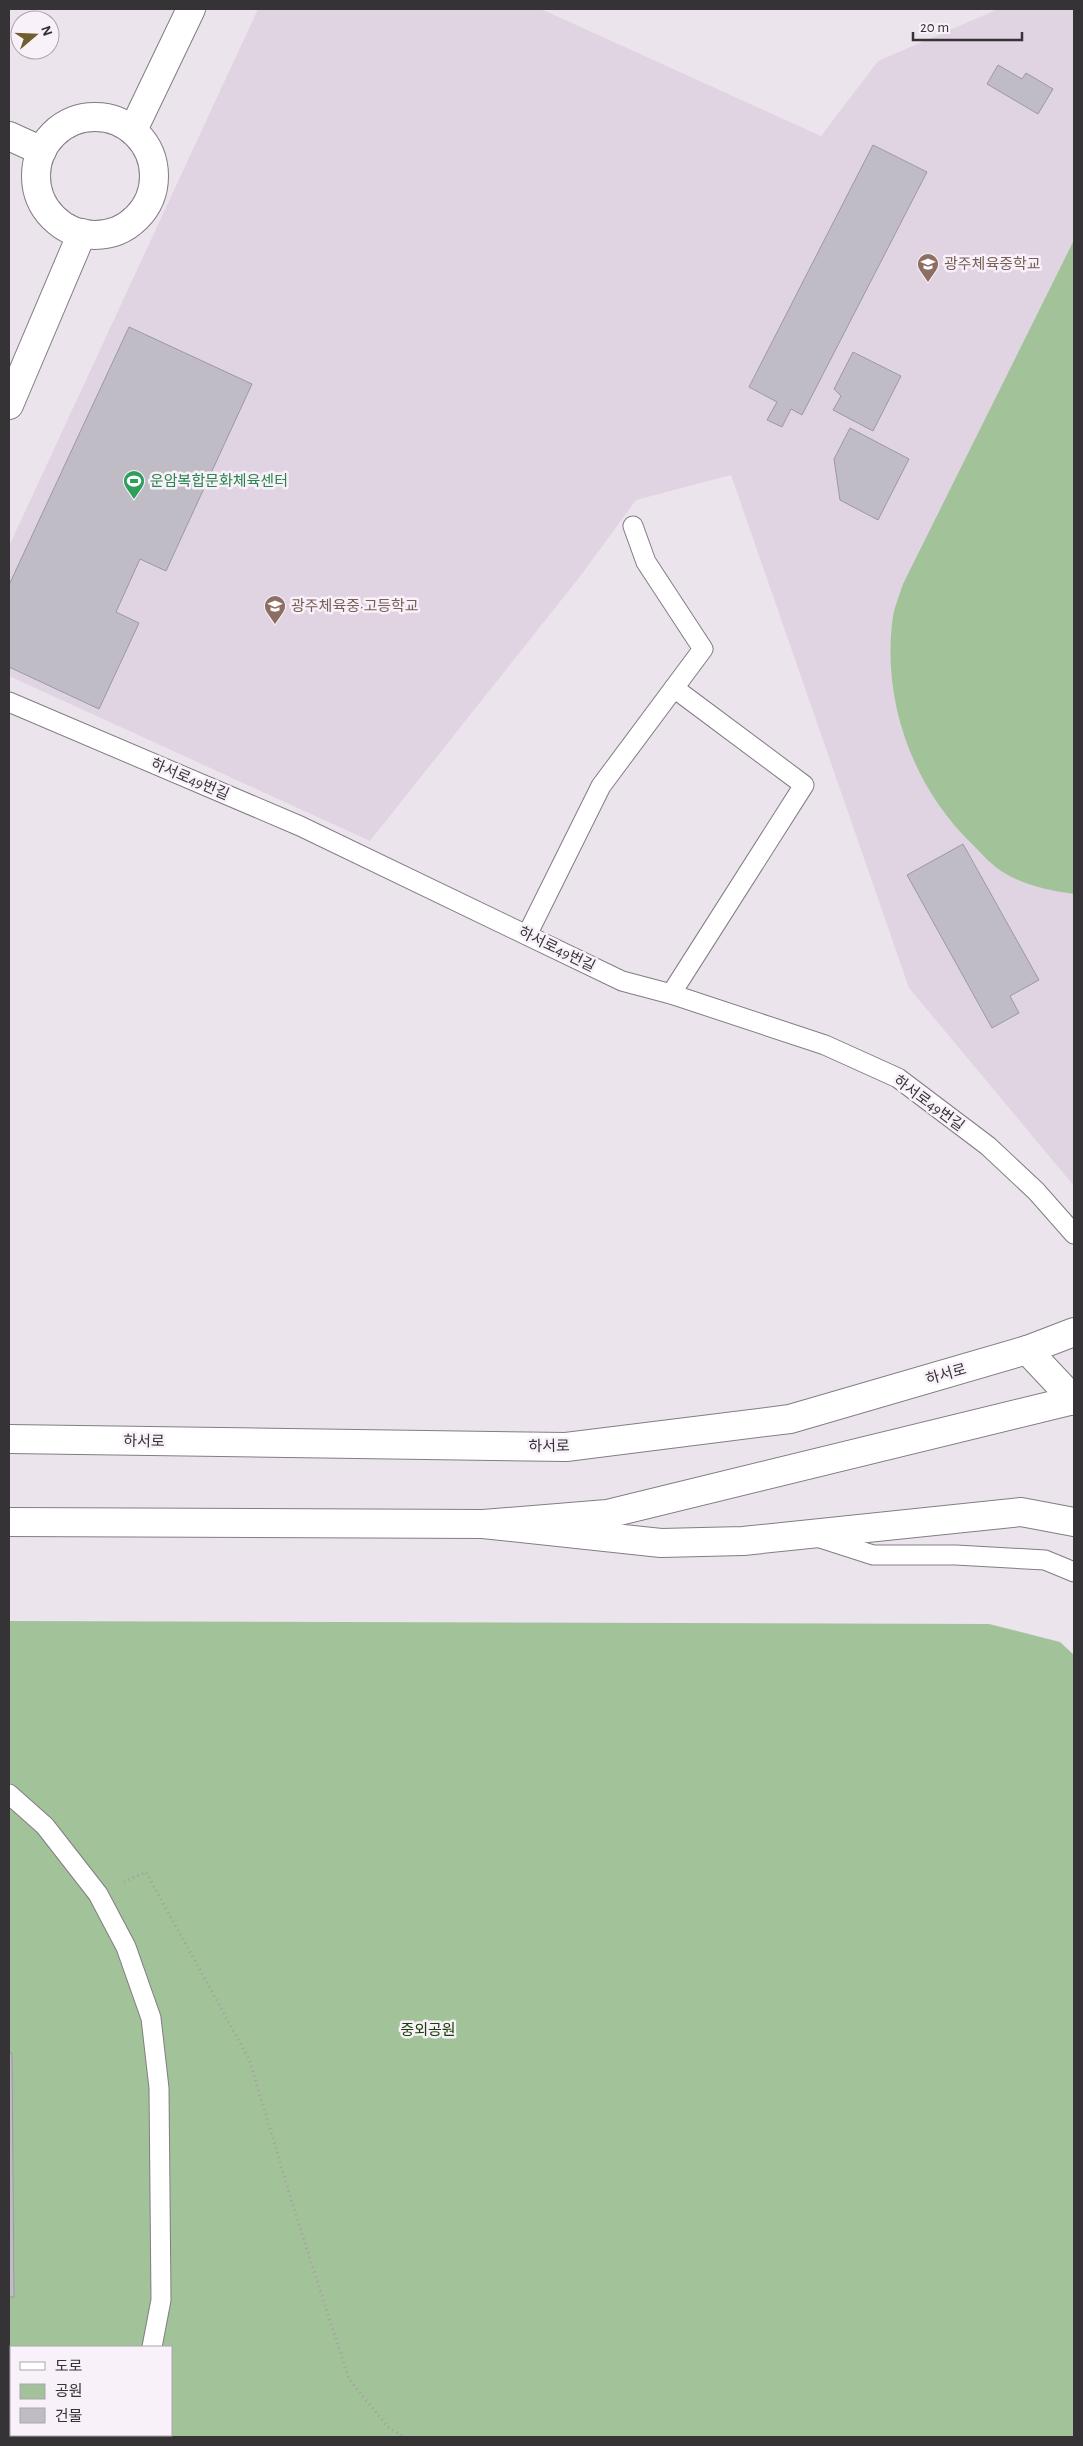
<svg xmlns="http://www.w3.org/2000/svg" width="1083" height="2446" font-family="'Alegreya Sans','Noto Sans KR',sans-serif">
	<rect width="100%" height="100%" fill="#ece4ed"/>
	<!-- built -->
	<polygon fill="#e1d4e2" points="258,9 541,9 821,136 878,61 998,9 1074,9 1074,1186 909,988 731,475 636,500 582,574 370,841 9,676 9,546"/>
	<!-- green -->
	<g fill="#a2c399" fill-rule="evenodd">
		<path d="M 1074,240 L 1074,894 C 1051,891 1027,886 1006,874 C 993,867 982,854 972,844 C 912,786 881,699 893,616 C 895,605 900,594 903,584 Z"/>
		<path d="M 9,1621 L 989,1624 L 1060,1642 L 1074,1655 L 1074,2437 L 9,2437 ZM 11,2347 L 171,2347 L 171,2435 L 11,2435 Z"/>
	</g>
	<!-- building -->
	<g fill="#c0bcc6" stroke="#9c98a1">
		<polygon points="998,65 1022,79 1026,73 1053,89 1038,114 987,84"/>
		<polygon points="873,145 927,172 802,415 791,409 782,427 767,420 777,402 749,387"/>
		<polygon points="129,327 252,384 166,571 140,559 116,612 139,623 99,709 9,667 9,585"/>
		<polygon points="853,352 901,376 873,431 833,410 841,396 834,389"/>
		<polygon points="850,428 909,459 878,520 840,500 834,459"/>
		<polygon points="963,844 1039,980 1010,996 1019,1013 992,1028 907,875"/>
		<polygon points="9,2053 12,2053 14,2297 9,2297"/>
	</g>
	<g fill="none" stroke-linecap="round" stroke-linejoin="round">
		<!-- lane casing -->
		<g stroke="#837c84" stroke-width="21">
			<g id="lane">
				<polyline points="9,702 300,826 622,981 671,994 825,1045 898,1078 988,1146 1036,1191 1074,1234"/>
				<polyline points="527,935 601,786 703,649 646,562 633,526"/>
				<polyline points="671,994 804,785 674,688"/>
				<polyline points="817,1537 873,1555 956,1555 1045,1560 1074,1572"/>
				<polyline points="9,1794 45,1826 98,1894 126,1947 151,2018 159,2088 161,2300 152,2347"/>
				<polyline points="125,2437 126,2435"/>
			</g>
		</g>
		<!-- street casing -->
		<g stroke="#837c84" stroke-width="30">
			<g id="street">
				<circle cx="95" cy="176" r="59"/>
				<polyline points="133,130 191,9"/>
				<polyline points="9,136 42,151"/>
				<polyline points="9,405 82,233"/>
			</g>
		</g>
		<!-- secondary casing -->
		<g stroke="#837c84" stroke-width="30">
			<g id="secondary">
				<polyline points="9,1439 566,1447 790,1419 1027,1350 1074,1332"/>
				<polyline points="9,1522 483,1524 607,1514 1074,1400"/>
			</g>
		</g>
		<!-- primary casing -->
		<g stroke="#837c84" stroke-width="30">
			<polyline id="primary" points="1027,1350 1074,1400"/>
		</g>
		<!-- highway casing -->
		<g stroke="#837c84" stroke-width="30">
			<g id="highway">
				<polyline points="1074,1400 1074,1401"/>
				<polyline points="483,1524 661,1543 743,1541 1021,1512 1074,1522"/>
			</g>
		</g>
		<!-- path -->
		<polyline stroke="#a39da4" stroke-width="3" stroke-dasharray="1 4" stroke-linecap="butt" points="124,1882 146,1872 249,2059 299,2225 349,2379 388,2427 404,2437"/>
		<!-- lane -->
		<use href="#lane" stroke="#fff" stroke-width="19"/>
		<!-- street -->
		<use href="#street" stroke="#fff" stroke-width="28"/>
		<!-- secondary -->
		<use href="#secondary" stroke="#fff" stroke-width="28"/>
		<!-- primary -->
		<use href="#primary" stroke="#fff" stroke-width="28"/>
		<!-- highway -->
		<use href="#highway" stroke="#fff" stroke-width="28"/>
	</g>
	<!-- icons -->
	<defs>
		<g id="school-pin" transform="scale(1.125)"><path d="M0 17L-7.5 6A9.5 9.5 0 1 1 7.5 6Z" fill="#8d6e63" stroke="#f9f1fa"/><path d="M0-5L7-2L0 1L-7-2ZM-4 1L0 2.5L4 1V4Q0 6-4 4Z" fill="#fff"/></g>
		<g id="stadium-pin" transform="scale(1.125)"><path d="M0 17L-7.5 6A9.5 9.5 0 1 1 7.5 6Z" fill="#2e9e5b" stroke="#f9f1fa"/><path d="M0-5a6.5 5 0 1 0 0 10a6.5 5 0 1 0 0-10ZM-3.5-1.8h7v3.6h-7Z" fill="#fff"/></g>
	</defs>
	<g fill-rule="evenodd">
		<use href="#school-pin" x="928" y="264"/>
		<use href="#stadium-pin" x="134" y="481"/>
		<use href="#school-pin" x="275" y="606"/>
	</g>
	<g text-anchor="middle" stroke-width="5" stroke-linejoin="round" paint-order="stroke">
		<!-- education labels -->
		<g font-size="15" fill="#785e54" stroke="#f9f1fa" text-anchor="start">
			<text x="944" y="269">광주체육중학교</text>
			<text x="291" y="611">광주체육중·고등학교</text>
		</g>
		<!-- leisure labels -->
		<g font-size="15" fill="#27864d" stroke="#f9f1fa" text-anchor="start">
			<text x="150" y="486">운암복합문화체육센터</text>
		</g>
		<!-- street labels -->
		<g font-size="15" fill="#363336" stroke="#f9f1fa">
			<text transform="translate(190 779) rotate(23)" y="5">하서로49번길</text>
			<text transform="translate(557 949) rotate(26)" y="5">하서로49번길</text>
			<text transform="translate(929 1103) rotate(36)" y="5">하서로49번길</text>
			<text transform="translate(946 1374) rotate(-16)" y="5">하서로</text>
			<text transform="translate(144 1441) rotate(1)" y="5">하서로</text>
			<text transform="translate(549 1446) rotate(-1)" y="5">하서로</text>
		</g>
		<!-- park labels -->
		<g font-size="15" fill="#154103" stroke="#f9f1fa">
			<text x="428" y="2035">중외공원</text>
		</g>
	</g>
	<!-- border -->
	<rect width="1083" height="2446" fill="none" stroke="#363336" stroke-width="20"/>
	<!-- legend -->
	<rect x="10" y="2346" width="162" height="90" fill="#f9f1fa" stroke="#aba5ac"/>
	<rect x="20" y="2362" width="25" height="8" fill="#ffffff" stroke="#aba5ac"/>
	<text x="55" y="2371" font-size="15" fill="#363336">도로</text>
	<rect x="20" y="2384" width="25" height="15" fill="#a2c399" stroke="#aba5ac"/>
	<text x="55" y="2396" font-size="15" fill="#363336">공원</text>
	<rect x="20" y="2408" width="25" height="15" fill="#c0bcc6" stroke="#aba5ac"/>
	<text x="55" y="2421" font-size="15" fill="#363336">건물</text>
	<!-- north arrow -->
	<g transform="translate(35 35) rotate(71)"><circle r="24" fill="#f9f1fa" stroke="#aba5ac"/>
	<path d="M0-4L9 19L0 12L-9 19Z" fill="#705d2c"/>
	<text y="-8" font-size="14" font-weight="bold" text-anchor="middle" fill="#363336">N</text>
	</g>
	<!-- scale -->
	<path d="M913 32v8h109v-8" fill="none" stroke="#363336" stroke-width="2.5"/>
	<text x="920" y="32" font-size="15" fill="#363336" stroke="#f9f1fa" stroke-width="4" paint-order="stroke">20 m</text>
</svg>
